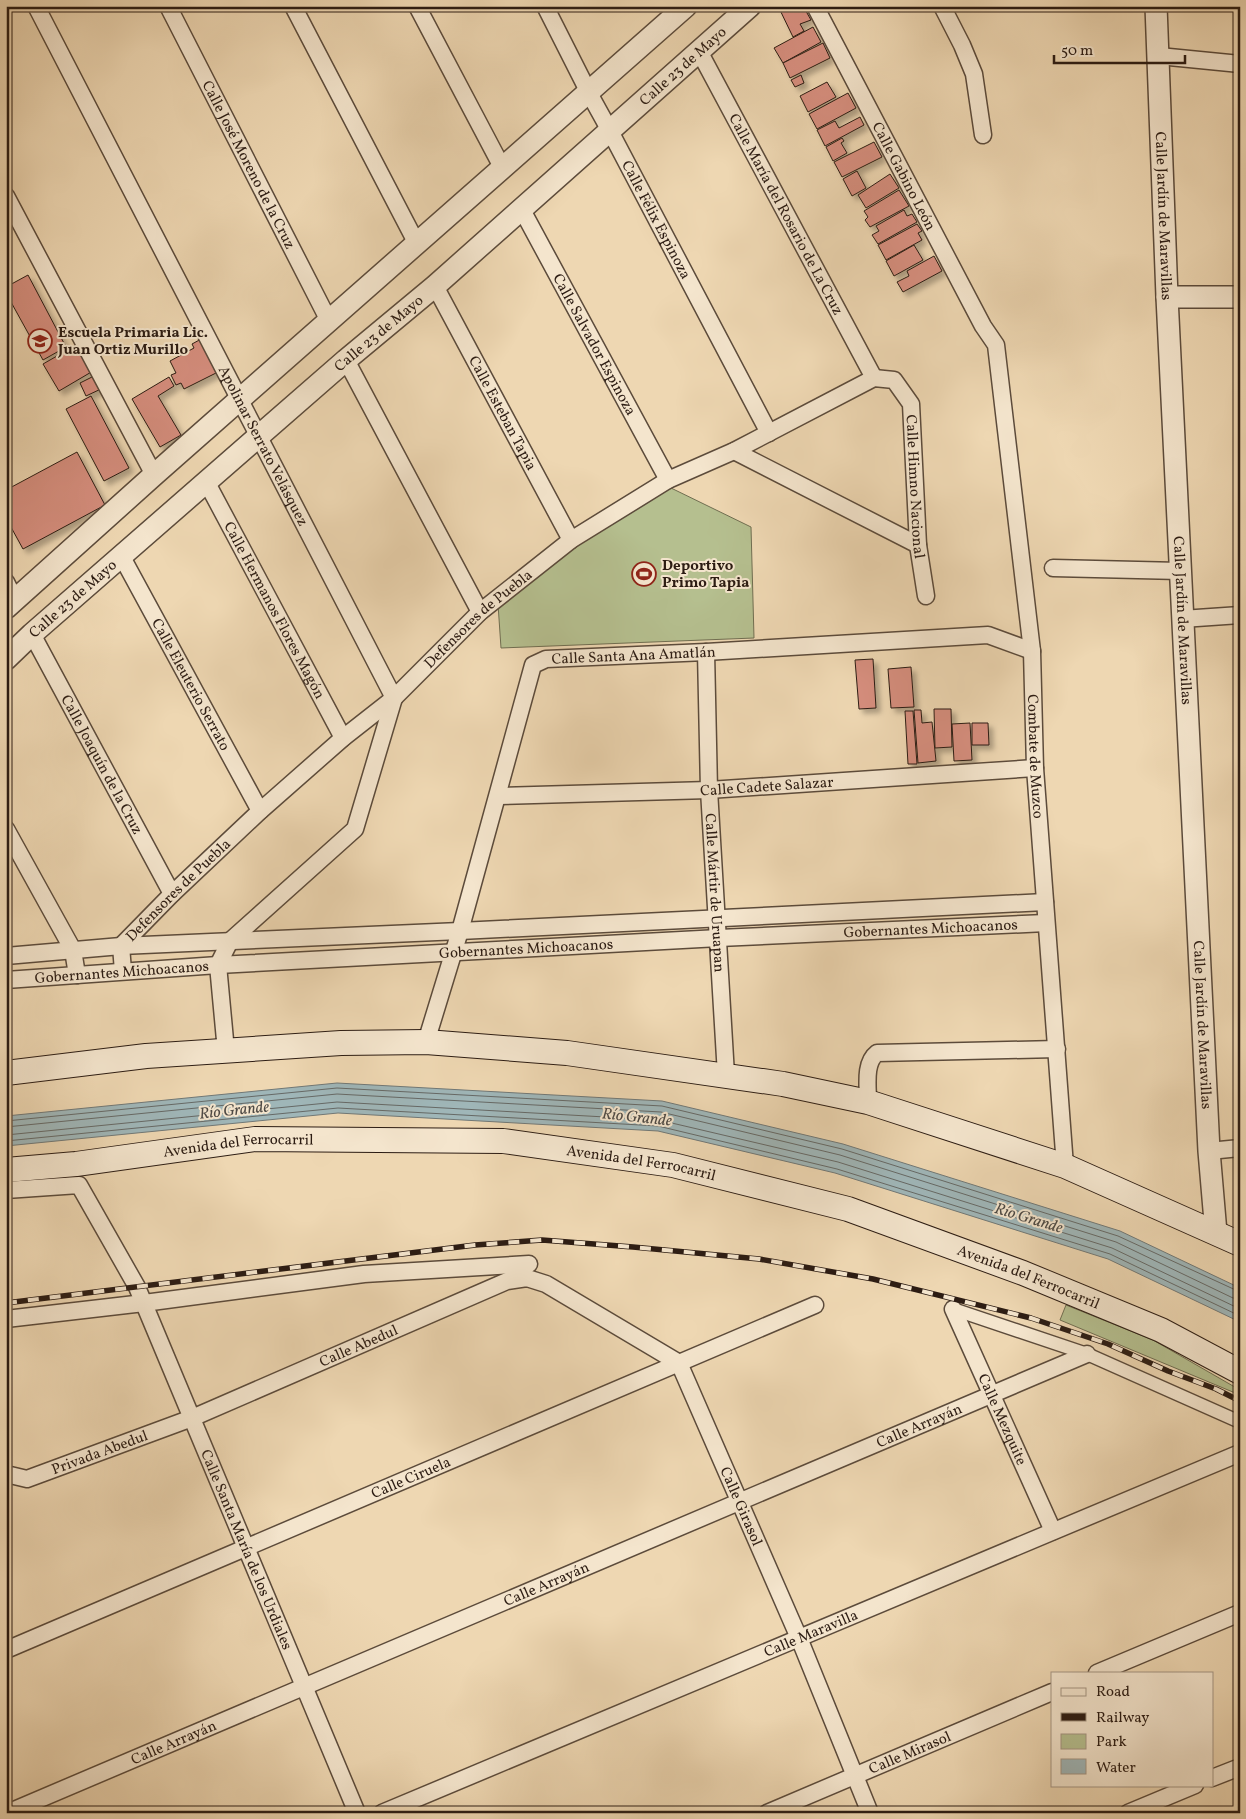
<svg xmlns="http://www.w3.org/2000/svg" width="1246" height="1819" font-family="Vollkorn,serif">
	<defs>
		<filter id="shadow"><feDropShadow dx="4.5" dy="4.5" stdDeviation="2.5" flood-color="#0004"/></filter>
	</defs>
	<rect width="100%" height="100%" fill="#eed7b2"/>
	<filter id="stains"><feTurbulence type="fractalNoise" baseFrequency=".004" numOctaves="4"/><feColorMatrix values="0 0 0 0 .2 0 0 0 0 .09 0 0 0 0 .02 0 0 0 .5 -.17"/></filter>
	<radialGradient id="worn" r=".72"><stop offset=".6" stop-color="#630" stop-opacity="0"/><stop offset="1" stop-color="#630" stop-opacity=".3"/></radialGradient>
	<!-- green -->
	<g fill="#b5bf8f" stroke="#706e51">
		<polygon points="671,488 751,527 754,638 501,648 498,604 574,545"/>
		<polygon points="1066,1305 1153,1340 1240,1390 1240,1395 1060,1320"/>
	</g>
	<!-- water -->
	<polygon fill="#9fb6b8" stroke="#717876" points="337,1083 662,1101 843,1144 1120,1231 1240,1288 1240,1322 1108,1259 835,1173 658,1131 338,1113 6,1146 6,1116"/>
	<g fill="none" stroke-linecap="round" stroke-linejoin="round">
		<!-- shore -->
		<g stroke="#666966" stroke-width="1">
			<polyline points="6,1121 337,1088 662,1106 842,1149 1118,1236 1240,1292"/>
			<polyline points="6,1127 337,1094 661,1112 840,1155 1116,1242 1233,1298 1240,1299"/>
			<polyline points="6,1135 337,1102 659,1120 838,1162 1112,1248 1240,1309"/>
			<polyline points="6,1141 338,1108 658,1126 837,1169 1110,1254 1240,1316"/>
		</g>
	</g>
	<!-- building -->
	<g fill="#d68e7e" stroke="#2c1c13" filter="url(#shadow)">
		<polygon points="780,6 803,6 811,20 800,24 804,31 793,37 779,8"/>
		<polygon points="813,27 821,42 783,63 774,48"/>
		<polygon points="823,43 830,58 790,78 783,63"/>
		<polygon points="801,75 804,83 795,87 791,80"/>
		<polygon points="827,82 836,97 808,112 800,96"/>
		<polygon points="848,93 856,108 817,129 809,114"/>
		<polygon points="860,117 864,125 825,146 817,130 835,121 839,128"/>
		<polygon points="842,138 844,141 841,143 847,153 833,161 826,147"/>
		<polygon points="874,142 882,157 842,177 834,162"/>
		<polygon points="857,171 866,188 852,196 843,179"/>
		<polygon points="890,174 899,188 866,208 858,195"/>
		<polygon points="899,190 909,206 870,227 865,220 868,217 864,211"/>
		<polygon points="904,210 907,216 912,214 917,222 878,244 872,235 879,231 876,226"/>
		<polygon points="917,224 922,231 918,233 922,240 886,260 878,245"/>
		<polygon points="914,245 923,260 894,276 886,261"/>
		<polygon points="934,256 942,271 903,292 897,282 909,276 907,271"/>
		<polygon points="28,275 66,347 43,360 6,293 6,287"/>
		<polygon points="203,338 220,371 184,389 181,383 176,385 171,375 176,373 170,361 194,348 192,344"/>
		<polygon points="78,344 93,371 59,391 43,364"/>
		<polygon points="96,375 103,388 86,396 80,383"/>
		<polygon points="169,377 174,386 158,396 181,435 160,447 132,399"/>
		<polygon points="91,396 129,468 104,481 66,409"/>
		<polygon points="77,452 105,505 23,549 6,518 6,490"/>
		<polygon points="873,659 876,708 859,709 855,660"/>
		<polygon points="911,667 914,707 891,708 888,669"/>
		<polygon points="934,709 951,709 952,747 935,748"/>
		<polygon points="914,710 921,710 922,723 932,722 936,761 918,763"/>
		<polygon points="905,711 913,711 917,764 908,764"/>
		<polygon points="970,723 972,760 954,761 952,724"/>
		<polygon points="972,723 988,723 989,745 972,745"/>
	</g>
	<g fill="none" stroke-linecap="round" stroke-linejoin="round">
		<!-- pedestrian casing -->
		<g stroke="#5c4b3b" stroke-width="15">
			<polyline id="pedestrian" points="953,1309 1087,1354 1240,1422"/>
		</g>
		<!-- minor casing -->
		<g stroke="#5c4b3b" stroke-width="19">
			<g id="minor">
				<path id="s1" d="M 36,6 L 394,698"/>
				<path id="s2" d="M 168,6 L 329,321"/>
				<polyline points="293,6 417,244"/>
				<polyline points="417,6 503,169"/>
				<path id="s3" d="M 545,6 L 589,93 L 610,131 L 769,433"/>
				<path id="s4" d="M 815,6 L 983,326 L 996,345 L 1032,651 L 1035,768 L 1065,1166"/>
				<polyline points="942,6 962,45 974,74 983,135"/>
				<path id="s5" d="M 699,51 L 874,378"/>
				<polyline points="1159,56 1240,64"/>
				<polyline points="6,196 154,475"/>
				<path id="s6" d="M 521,208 L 668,480"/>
				<path id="s7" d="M 435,286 L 571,540"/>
				<polyline points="346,360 480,612"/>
				<polyline points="734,451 918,545"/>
				<path id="s8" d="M 207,483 L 343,738"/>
				<path id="s9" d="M 122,557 L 260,811"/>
				<polyline points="1053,568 1180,571"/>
				<polyline points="6,582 15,600"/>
				<polyline points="1182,619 1240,615"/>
				<path id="s10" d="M 32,634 L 172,894"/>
				<path id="s11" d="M 706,652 L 709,790 L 726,1075"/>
				<path id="s12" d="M 498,796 L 709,790 L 1035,768"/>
				<polyline points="6,829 73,950 77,975"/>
				<polyline points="6,956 121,946 460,931 1045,902"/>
				<path id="s13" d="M 123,971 L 121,946 L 172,894 L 260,811 L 343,738 L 394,698 L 480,612 L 571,540 L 668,480 L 734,451 L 874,378 L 894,380 L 911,404 L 918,545 L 926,596"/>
				<path id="s14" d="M 6,980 L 218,965 L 719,938 L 1046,923"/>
				<path id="s15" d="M 426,1042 L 460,931 L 533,665 L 546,659 L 706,652 L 988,635 L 1032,651"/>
				<polyline points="226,1051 218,965 230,941 355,829 394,698"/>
				<path d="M 868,1102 C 868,1086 864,1063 877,1053 L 1057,1049"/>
				<polyline points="1209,1151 1240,1148"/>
				<path id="s16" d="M 6,1190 L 79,1185 L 137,1287 L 357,1813"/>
				<path id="s17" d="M 953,1309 L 1053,1531"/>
				<polyline points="6,1319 144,1303 364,1274 529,1264"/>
				<path id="s18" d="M 6,1474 L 27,1479 L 192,1418 L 507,1281 L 527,1278 L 546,1284 L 679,1363 L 799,1638 L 870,1813"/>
				<path id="s19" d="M 6,1650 L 815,1305"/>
				<polyline points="1097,1673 1240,1613"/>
				<polyline points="1212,1778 1240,1767"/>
				<path id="s20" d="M 7,1813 L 1087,1354"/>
				<path id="s21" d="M 382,1813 L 1240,1453"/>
				<path id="s22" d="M 767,1813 L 1052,1692"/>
				<polyline points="1128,1813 1195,1785"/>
			</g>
		</g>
		<!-- tertiary casing -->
		<g stroke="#5c4b3b" stroke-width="24">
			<g id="tertiary">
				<path id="s23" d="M 1156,6 L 1167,297 L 1209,1151 L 1216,1233"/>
				<polyline points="1167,297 1240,297"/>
				<polyline points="6,608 154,475 686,6"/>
				<path id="s24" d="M 6,659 L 32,634 L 346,360 L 435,286 L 750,6"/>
			</g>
		</g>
		<!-- secondary casing -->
		<g stroke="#2c1c13" stroke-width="26">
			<g id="secondary">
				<polyline points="6,1073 146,1056 341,1043 426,1042 567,1053 783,1084 868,1102 1065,1166 1240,1244"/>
				<path id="s25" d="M 6,1170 L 76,1164 L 255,1139 L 503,1141 L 673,1165 L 848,1209 L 1023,1273 L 1161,1330 L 1240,1372"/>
			</g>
		</g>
		<!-- pedestrian -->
		<use href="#pedestrian" stroke="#f4e5cd" stroke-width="12"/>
		<!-- minor -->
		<use href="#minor" stroke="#f4e5cd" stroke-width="16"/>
		<!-- tertiary -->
		<use href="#tertiary" stroke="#f4e5cd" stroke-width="21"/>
		<!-- secondary -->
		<use href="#secondary" stroke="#f4e5cd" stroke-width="24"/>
		<!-- rail casing -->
		<g stroke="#2c1c13" stroke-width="5.5">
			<polyline id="rail" points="6,1303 475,1245 542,1240 633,1247 759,1259 873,1279 1031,1318 1108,1344 1168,1371 1216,1389 1240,1401"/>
		</g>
		<!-- rail -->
		<use href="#rail" stroke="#f4e5cd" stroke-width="4" stroke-dasharray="11" stroke-linecap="butt"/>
	</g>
	<!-- icons -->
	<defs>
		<g id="school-ring" transform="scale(1.25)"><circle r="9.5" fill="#f4e5cd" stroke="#8f2418" stroke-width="1.5"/><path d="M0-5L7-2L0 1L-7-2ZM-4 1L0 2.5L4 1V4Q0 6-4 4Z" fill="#8f2418"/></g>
		<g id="stadium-ring" transform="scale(1.25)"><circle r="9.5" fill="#f4e5cd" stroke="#8f2418" stroke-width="1.5"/><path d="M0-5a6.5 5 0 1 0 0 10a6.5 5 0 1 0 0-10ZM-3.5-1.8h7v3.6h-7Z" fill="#8f2418"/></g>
	</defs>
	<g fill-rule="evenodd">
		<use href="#school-ring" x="40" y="341"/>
		<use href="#stadium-ring" x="644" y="574"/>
	</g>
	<g text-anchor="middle" stroke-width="4" stroke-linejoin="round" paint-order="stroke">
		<!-- street labels -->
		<g font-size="15" fill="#2c1c13" stroke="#f4e5cd">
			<text dy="5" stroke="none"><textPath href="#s24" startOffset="900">Calle 23 de Mayo</textPath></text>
			<text dy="5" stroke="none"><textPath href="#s2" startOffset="178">Calle José Moreno de la Cruz</textPath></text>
			<text dy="5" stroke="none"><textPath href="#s4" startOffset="192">Calle Gabino León</textPath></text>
			<text dy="5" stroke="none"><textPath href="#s5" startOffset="185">Calle María del Rosario de La Cruz</textPath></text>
			<text dy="5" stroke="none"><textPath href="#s23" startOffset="210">Calle Jardín de Maravillas</textPath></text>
			<text dy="5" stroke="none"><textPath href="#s3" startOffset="241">Calle Félix Espinoza</textPath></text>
			<text dy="5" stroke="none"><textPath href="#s24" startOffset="495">Calle 23 de Mayo</textPath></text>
			<text dy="5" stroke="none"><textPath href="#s6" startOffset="155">Calle Salvador Espinoza</textPath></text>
			<text dy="5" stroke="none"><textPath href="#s7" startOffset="144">Calle Esteban Tapia</textPath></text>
			<text dy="5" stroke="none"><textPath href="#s1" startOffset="495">Apolinar Serrato Velásquez</textPath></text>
			<text dy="5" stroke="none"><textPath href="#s13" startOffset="1108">Calle Himno Nacional</textPath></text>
			<text dy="5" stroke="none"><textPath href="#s24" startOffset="90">Calle 23 de Mayo</textPath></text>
			<text dy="5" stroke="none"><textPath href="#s8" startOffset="144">Calle Hermanos Flores Magón</textPath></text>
			<text dy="5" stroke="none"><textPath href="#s13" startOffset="510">Defensores de Puebla</textPath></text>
			<text dy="5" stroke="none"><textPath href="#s23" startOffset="615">Calle Jardín de Maravillas</textPath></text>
			<text dy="5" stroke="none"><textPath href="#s15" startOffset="494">Calle Santa Ana Amatlán</textPath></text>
			<text dy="5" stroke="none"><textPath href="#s9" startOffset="145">Calle Eleuterio Serrato</textPath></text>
			<text dy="5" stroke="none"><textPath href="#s4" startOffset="798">Combate de Muzco</textPath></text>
			<text dy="5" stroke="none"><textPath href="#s10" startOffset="148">Calle Joaquín de la Cruz</textPath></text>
			<text dy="5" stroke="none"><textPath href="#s12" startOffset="269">Calle Cadete Salazar</textPath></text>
			<text dy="5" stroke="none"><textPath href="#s13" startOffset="105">Defensores de Puebla</textPath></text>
			<text dy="5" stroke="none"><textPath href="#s11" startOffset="241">Calle Mártir de Uruapan</textPath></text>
			<text dy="5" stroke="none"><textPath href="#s14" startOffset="926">Gobernantes Michoacanos</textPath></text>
			<text dy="5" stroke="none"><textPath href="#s14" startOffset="521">Gobernantes Michoacanos</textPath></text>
			<text dy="5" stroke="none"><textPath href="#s14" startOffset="116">Gobernantes Michoacanos</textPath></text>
			<text dy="5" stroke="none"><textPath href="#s23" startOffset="1020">Calle Jardín de Maravillas</textPath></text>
			<text dy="5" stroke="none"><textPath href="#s25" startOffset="234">Avenida del Ferrocarril</textPath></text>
			<text dy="5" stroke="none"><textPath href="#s25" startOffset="639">Avenida del Ferrocarril</textPath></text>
			<text dy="5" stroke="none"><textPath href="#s25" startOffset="1044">Avenida del Ferrocarril</textPath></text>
			<text dy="5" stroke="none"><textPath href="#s18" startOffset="379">Calle Abedul</textPath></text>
			<text dy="5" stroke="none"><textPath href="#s17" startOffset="121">Calle Mezquite</textPath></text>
			<text dy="5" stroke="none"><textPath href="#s20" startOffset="991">Calle Arrayán</textPath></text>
			<text dy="5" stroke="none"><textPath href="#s18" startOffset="99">Privada Abedul</textPath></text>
			<text dy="5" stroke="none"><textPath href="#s19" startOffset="440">Calle Ciruela</textPath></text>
			<text dy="5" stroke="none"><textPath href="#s18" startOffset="892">Calle Girasol</textPath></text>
			<text dy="5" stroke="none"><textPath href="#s16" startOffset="475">Calle Santa María de los Urdiales</textPath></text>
			<text dy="5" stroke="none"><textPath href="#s20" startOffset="586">Calle Arrayán</textPath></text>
			<text dy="5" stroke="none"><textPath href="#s21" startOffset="465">Calle Maravilla</textPath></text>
			<text dy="5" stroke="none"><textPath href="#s20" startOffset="181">Calle Arrayán</textPath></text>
			<text dy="5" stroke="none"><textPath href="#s22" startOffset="155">Calle Mirasol</textPath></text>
		</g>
		<!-- poi labels -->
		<g font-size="15" font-weight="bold" fill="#2c1c13" stroke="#f4e5cd" text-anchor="start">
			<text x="58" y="337">Escuela Primaria Lic.<tspan x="58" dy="17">Juan Ortiz Murillo</tspan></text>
			<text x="662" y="570">Deportivo<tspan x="662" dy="17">Primo Tapia</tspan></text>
		</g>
		<!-- water labels -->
		<g font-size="16" font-style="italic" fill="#4e4a45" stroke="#f4e5cd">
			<text transform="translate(234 1109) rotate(-6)" y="6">Río Grande</text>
			<text transform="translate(637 1116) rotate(6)" y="6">Río Grande</text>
			<text transform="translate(1029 1217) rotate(17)" y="6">Río Grande</text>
		</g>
	</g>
	<!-- margin -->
	<rect width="1246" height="1819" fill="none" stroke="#eed7b2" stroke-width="25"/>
	<rect x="8" y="8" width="1231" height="1804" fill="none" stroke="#2c1c13" stroke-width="2.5"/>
	<rect x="12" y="12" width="1221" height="1794" fill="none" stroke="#2c1c13"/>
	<!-- legend -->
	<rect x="1051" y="1672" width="162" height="115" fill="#f4e5cd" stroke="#a49583"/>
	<rect x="1061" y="1688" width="25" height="8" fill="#f4e5cd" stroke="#a49583"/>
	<text x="1096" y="1696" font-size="15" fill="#2c1c13">Road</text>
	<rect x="1061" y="1713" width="25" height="8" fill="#2c1c13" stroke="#a49583"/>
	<text x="1096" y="1722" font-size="15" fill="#2c1c13">Railway</text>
	<rect x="1061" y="1734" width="25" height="15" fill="#b5bf8f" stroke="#a49583"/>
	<text x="1096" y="1746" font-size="15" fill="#2c1c13">Park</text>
	<rect x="1061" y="1759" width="25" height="15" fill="#9fb6b8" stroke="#a49583"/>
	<text x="1096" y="1772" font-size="15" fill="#2c1c13">Water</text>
	<!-- scale -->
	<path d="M1054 55v8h131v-8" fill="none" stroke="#2c1c13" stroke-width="2.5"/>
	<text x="1061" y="55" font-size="15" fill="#2c1c13" stroke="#f4e5cd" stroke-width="4" paint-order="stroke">50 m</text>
	<rect width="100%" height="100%" filter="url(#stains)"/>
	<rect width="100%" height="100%" fill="url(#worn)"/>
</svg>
